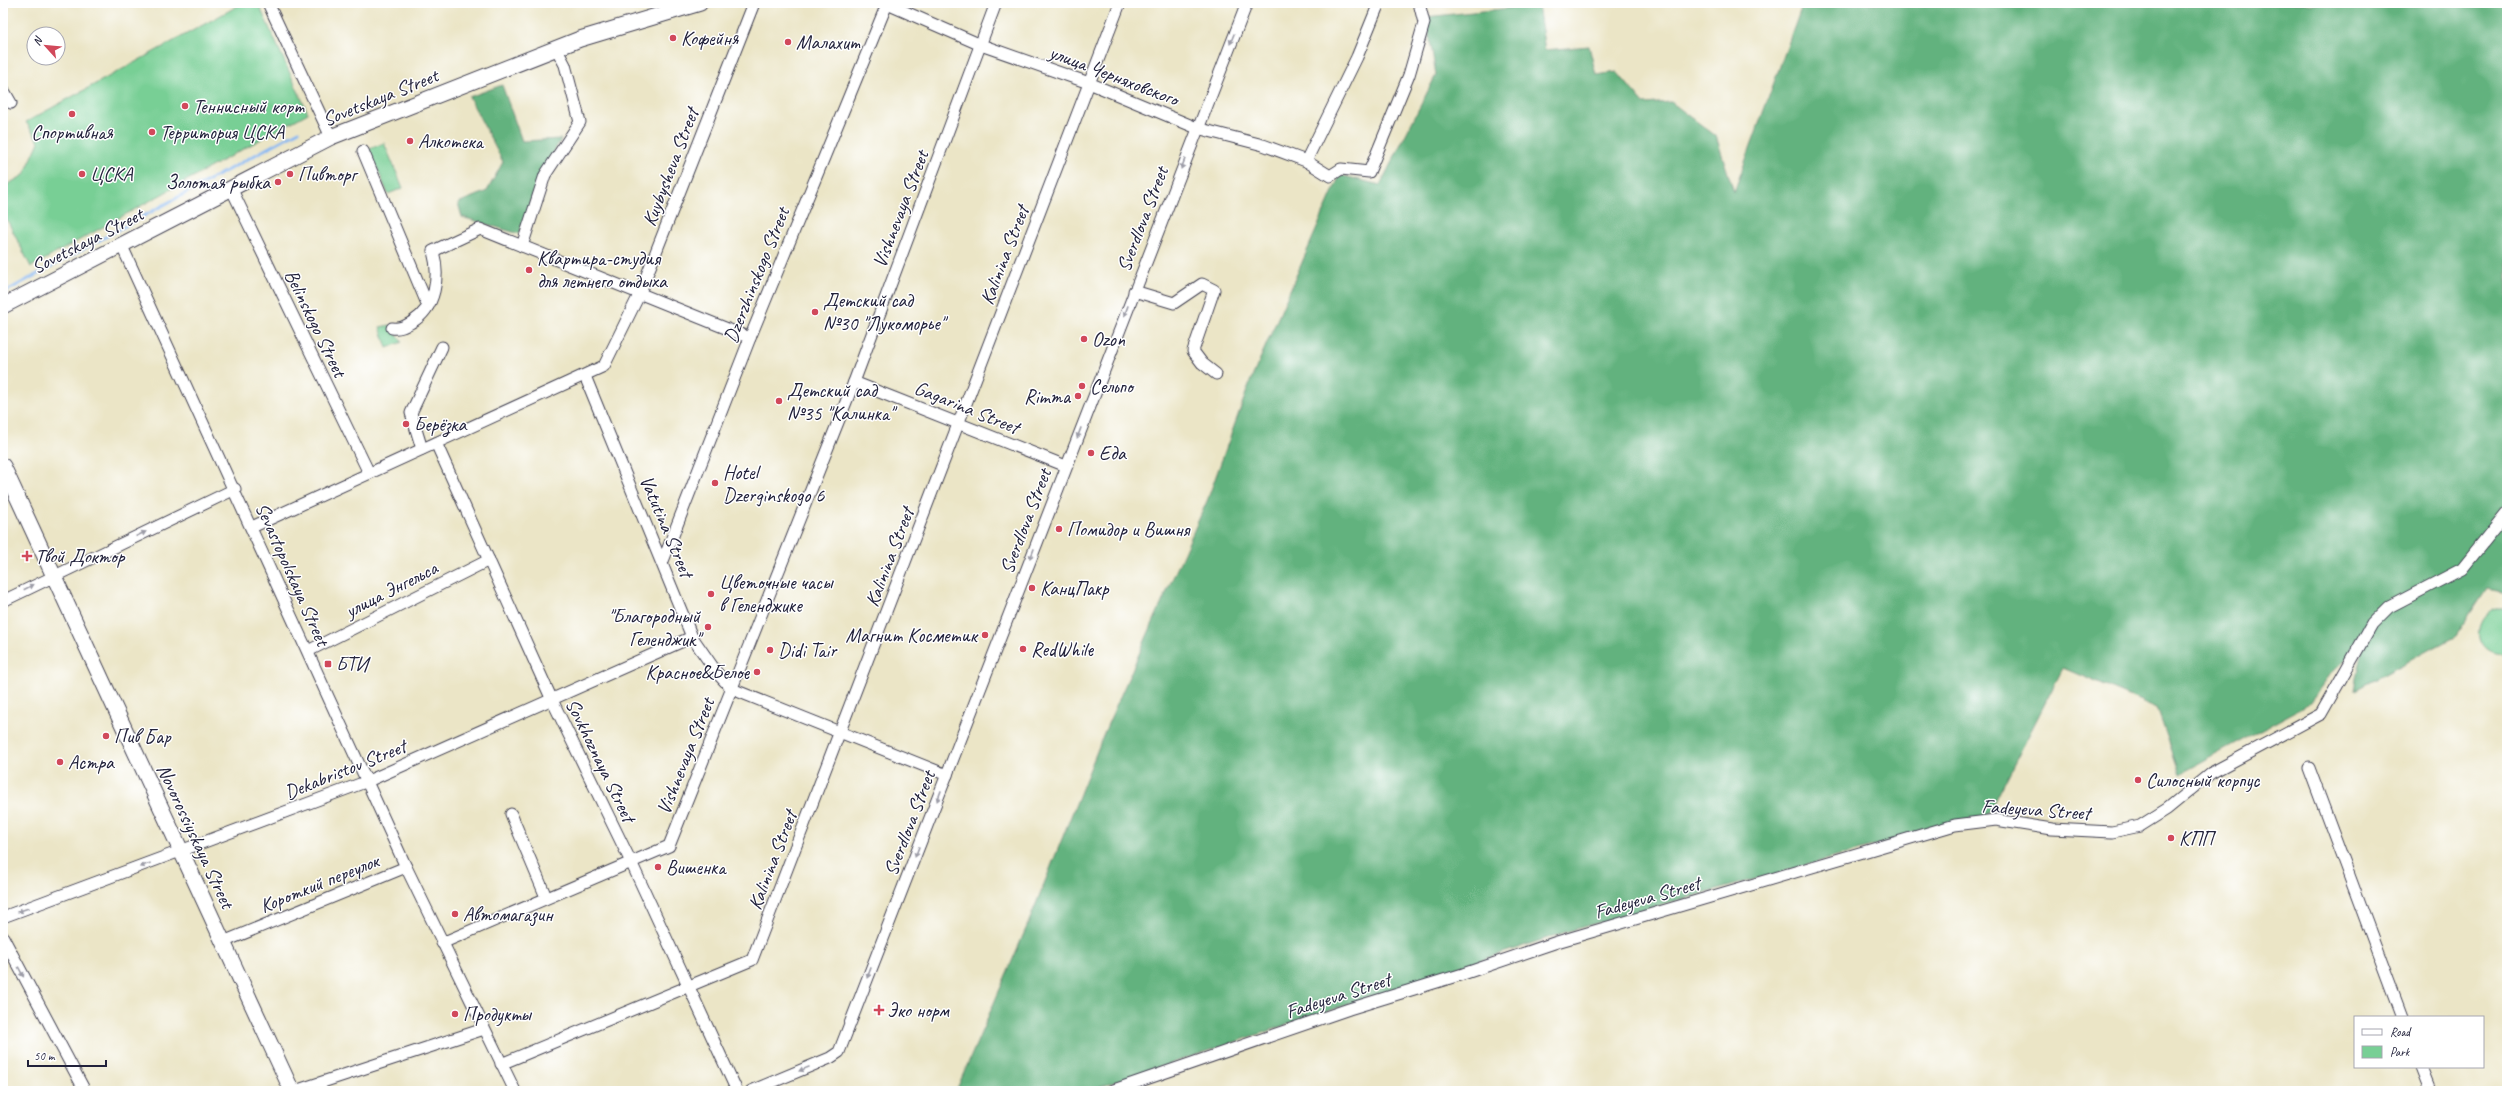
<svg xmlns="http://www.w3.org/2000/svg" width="2510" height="1094" font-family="Caveat,sans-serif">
	<rect width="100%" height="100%" fill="#fff"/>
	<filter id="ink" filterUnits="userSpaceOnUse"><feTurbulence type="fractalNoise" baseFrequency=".025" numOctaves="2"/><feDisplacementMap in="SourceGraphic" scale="8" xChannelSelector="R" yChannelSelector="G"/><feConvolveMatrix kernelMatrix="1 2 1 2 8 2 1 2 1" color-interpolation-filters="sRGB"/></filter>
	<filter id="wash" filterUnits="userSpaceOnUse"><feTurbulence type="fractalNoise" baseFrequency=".012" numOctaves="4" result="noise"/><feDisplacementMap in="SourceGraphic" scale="16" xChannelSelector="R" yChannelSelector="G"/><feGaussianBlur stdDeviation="0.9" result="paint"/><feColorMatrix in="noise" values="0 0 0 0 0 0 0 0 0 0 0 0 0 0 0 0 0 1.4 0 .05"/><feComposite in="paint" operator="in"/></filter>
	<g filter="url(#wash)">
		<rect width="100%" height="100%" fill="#ebe5c6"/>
		<!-- green -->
		<g fill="#78cf95" stroke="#4d7868">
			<polygon points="243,3 258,3 308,113 31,267 3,212 3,187 24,175 39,142 26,122"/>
			<polygon points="384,143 403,188 388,194 369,149"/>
			<polygon points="390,325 402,342 387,348 380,327"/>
			<path d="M 2496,609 L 2507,609 L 2507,653 C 2477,658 2469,622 2496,609 Z"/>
		</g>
		<!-- forest -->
		<g fill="#62b27e" stroke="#426a5c">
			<polygon points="1803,3 2507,3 2507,593 2487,589 2456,636 2355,690 2364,642 2334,671 2309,704 2180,774 2157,708 2063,668 1988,815 1572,930 1088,1091 956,1091 1028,924 1107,726 1207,501 1250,382 1340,175 1380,185 1436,75 1426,17 1538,5 1545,50 1589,46 1596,75 1617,72 1644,104 1671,102 1716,136 1734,192"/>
			<polygon points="502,85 522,141 561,139 539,178 519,234 462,217 458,203 487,191 503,162 469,97"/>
		</g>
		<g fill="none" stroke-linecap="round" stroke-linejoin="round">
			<!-- stream -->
			<polyline stroke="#87b8f3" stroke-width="3" points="3,293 299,131"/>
		</g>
	</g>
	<g filter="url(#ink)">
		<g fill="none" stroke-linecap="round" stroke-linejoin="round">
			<!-- street casing -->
			<g stroke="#403f50" stroke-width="13">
				<g id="street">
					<polyline points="268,3 331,137"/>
					<polyline points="885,3 981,45 1089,83 1197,128 1263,145 1306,161 1330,176 1341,169 1369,172 1409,75 1424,23 1419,3"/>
					<polyline points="3,89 11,103"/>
					<polyline points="363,151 428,306"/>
					<polyline points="1306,161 1357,57 1379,3"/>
					<polyline points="231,188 369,473"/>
					<polyline points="121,244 406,867 515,1091"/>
					<polyline points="522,246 545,175 580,122 565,65 556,48"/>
					<polyline points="1134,291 1174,303 1202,284 1214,290 1193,351 1202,363 1216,374"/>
					<path d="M 392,328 C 401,329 405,326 412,322 C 436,308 440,276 433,251 L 480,229 L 750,338"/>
					<polyline points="585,376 692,637 717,673 732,689 947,775"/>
					<polyline points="854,382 1066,466"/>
					<polyline points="436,443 552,700 632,864 737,1091"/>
					<polyline points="422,449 411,413 442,347"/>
					<polyline points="252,527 604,366 639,295 754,3"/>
					<polyline points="663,561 750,338 887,4"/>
					<polyline points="3,601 235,489"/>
					<polyline points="308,651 489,560"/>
					<polyline points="2309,768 2402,1017"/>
					<polyline points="511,814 546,897"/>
					<polyline points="3,917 368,781 692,637"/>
					<polyline points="3,937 85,1091"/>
					<polyline points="223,942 406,867"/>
					<polyline points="442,943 669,846 854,382 996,3"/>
					<polyline points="501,1064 752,960 1120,3"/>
					<polyline points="2421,1067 2430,1090 2427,1091"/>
					<polyline points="295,1091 484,1029"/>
					<polyline points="751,1091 830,1058 839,1052 1247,3"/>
					<polyline points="1111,1091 1349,1009 1463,974 1557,942 1955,825 1996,820 2052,829 2112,832 2140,826 2167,809 2211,773 2321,714 2372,624 2389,607 2462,569 2507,513"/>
				</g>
			</g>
			<!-- secondary casing -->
			<g stroke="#403f50" stroke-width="17">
				<g id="secondary">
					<polyline points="3,306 331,137 580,39 700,3"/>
					<polyline points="3,466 292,1091"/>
				</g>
			</g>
			<!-- street -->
			<use href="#street" stroke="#fff" stroke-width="11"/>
			<!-- secondary -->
			<use href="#secondary" stroke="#fff" stroke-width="15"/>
		</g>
		<!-- one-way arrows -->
		<defs><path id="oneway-solid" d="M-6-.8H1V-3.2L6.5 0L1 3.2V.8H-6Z"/></defs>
		<g fill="#9c9ca7">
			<use href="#oneway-solid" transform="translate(1232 39) rotate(112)"/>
			<use href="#oneway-solid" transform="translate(1183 164) rotate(111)"/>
			<use href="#oneway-solid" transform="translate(1126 311) rotate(111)"/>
			<use href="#oneway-solid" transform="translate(1079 433) rotate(111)"/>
			<use href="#oneway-solid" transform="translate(141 534) rotate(-25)"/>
			<use href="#oneway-solid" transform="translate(1032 554) rotate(111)"/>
			<use href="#oneway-solid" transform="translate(29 587) rotate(-27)"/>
			<use href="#oneway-solid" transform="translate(939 796) rotate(111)"/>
			<use href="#oneway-solid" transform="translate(917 852) rotate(111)"/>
			<use href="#oneway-solid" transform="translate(145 865) rotate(160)"/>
			<use href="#oneway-solid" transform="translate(23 910) rotate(160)"/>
			<use href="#oneway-solid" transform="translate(21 972) rotate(62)"/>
			<use href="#oneway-solid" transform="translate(869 973) rotate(111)"/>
			<use href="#oneway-solid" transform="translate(804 1069) rotate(158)"/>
		</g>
	</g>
	<!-- markers -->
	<g fill="#d1495b" stroke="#fff" stroke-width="1.5">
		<circle cx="673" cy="38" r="4"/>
		<circle cx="788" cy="42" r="4"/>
		<circle cx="185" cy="106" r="4"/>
		<circle cx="72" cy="114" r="4"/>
		<circle cx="152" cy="132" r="4"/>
		<circle cx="410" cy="141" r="4"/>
		<circle cx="82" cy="174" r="4"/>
		<circle cx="290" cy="174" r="4"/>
		<circle cx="278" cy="182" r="4"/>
		<circle cx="529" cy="270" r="4"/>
		<circle cx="815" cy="312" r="4"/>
		<circle cx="1084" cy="339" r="4"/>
		<circle cx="1082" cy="386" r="4"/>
		<circle cx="1078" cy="396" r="4"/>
		<circle cx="779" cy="401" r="4"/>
		<circle cx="406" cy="424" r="4"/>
		<circle cx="1091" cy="453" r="4"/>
		<circle cx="715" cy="483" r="4"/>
		<circle cx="1059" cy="529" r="4"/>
		<path d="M25 550h4v4h4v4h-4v4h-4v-4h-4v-4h4z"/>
		<circle cx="1032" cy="588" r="4"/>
		<circle cx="711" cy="594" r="4"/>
		<circle cx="708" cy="627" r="4"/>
		<circle cx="985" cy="635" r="4"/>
		<circle cx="1023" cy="649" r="4"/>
		<circle cx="770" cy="650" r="4"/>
		<rect x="324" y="660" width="8" height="8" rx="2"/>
		<circle cx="757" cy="672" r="4"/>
		<circle cx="106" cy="736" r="4"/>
		<circle cx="60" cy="762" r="4"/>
		<circle cx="2138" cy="780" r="4"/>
		<circle cx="2171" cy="838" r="4"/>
		<circle cx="658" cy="867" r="4"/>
		<circle cx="455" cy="914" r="4"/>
		<path d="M877 1004h4v4h4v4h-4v4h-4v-4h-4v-4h4z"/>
		<circle cx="455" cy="1014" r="4"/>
	</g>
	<g text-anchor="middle" stroke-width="3" stroke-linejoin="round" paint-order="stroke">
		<!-- poi labels -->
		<g font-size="20" fill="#22223b" stroke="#fff" text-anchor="start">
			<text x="681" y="45">Кофейня</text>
			<text x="796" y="49">Малахит</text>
			<text x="193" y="113">Теннисный корт</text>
			<text x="72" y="139" text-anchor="middle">Спортивная</text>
			<text x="160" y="139">Территория ЦСКА</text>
			<text x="418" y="148">Алкотека</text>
			<text x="90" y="181">ЦСКА</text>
			<text x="298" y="181">Пивторг</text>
			<text x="270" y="189" text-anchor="end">Золотая рыбка</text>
			<text x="537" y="265">Квартира-студия<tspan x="537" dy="23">для летнего отдыха</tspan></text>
			<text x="823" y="307">Детский сад<tspan x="823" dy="23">№30 "Лукоморье"</tspan></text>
			<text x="1092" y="346">Ozon</text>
			<text x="1090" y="393">Сельпо</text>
			<text x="787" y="397">Детский сад<tspan x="787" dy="23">№35 "Калинка"</tspan></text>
			<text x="1070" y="403" text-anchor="end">Rimma</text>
			<text x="414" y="431">Берёзка</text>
			<text x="1099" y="460">Еда</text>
			<text x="723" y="479">Hotel<tspan x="723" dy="23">Dzerginskogo 6</tspan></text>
			<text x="1067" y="536">Помидор и Вишня</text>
			<text x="35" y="563">Твой Доктор</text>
			<text x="719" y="589">Цветочные часы<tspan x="719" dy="23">в Геленджике</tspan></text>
			<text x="1040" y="595">КанцПакр</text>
			<text x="700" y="623" text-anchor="end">"Благородный<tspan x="700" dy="23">Геленджик"</tspan></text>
			<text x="977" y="642" text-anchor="end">Магнит Косметик</text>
			<text x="1031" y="656">RedWhile</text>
			<text x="778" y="657">Didi Tair</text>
			<text x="336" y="671">БТИ</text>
			<text x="749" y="679" text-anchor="end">Красное&amp;Белое</text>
			<text x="114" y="743">Пив Бар</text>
			<text x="68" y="769">Астра</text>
			<text x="2146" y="787">Силосный корпус</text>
			<text x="2179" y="845">КПП</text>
			<text x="666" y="874">Вишенка</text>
			<text x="463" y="921">Автомагазин</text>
			<text x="887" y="1017">Эко норм</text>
			<text x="463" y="1021">Продукты</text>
		</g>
		<!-- street labels -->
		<g font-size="20" fill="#22223b" stroke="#fff">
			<text transform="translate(1114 75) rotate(21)" y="7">улица Черняховского</text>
			<text transform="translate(380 97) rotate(-22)" y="7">Sovetskaya Street</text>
			<text transform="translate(670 167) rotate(-69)" y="7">Kuybysheva Street</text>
			<text transform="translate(900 209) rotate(-69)" y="7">Vishnevaya Street</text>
			<text transform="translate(1142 219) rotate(-69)" y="7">Sverdlova Street</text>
			<text transform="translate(87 240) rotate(-27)" y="7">Sovetskaya Street</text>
			<text transform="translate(1004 255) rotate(-69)" y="7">Kalinina Street</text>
			<text transform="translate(756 275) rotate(-68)" y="7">Dzerzhinskogo Street</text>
			<text transform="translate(316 323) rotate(64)" y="7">Belinskogo Street</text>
			<text transform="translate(967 407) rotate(22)" y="7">Gagarina Street</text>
			<text transform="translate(1025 521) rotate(-69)" y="7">Sverdlova Street</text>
			<text transform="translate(667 526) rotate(67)" y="7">Vatutina Street</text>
			<text transform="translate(889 557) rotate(-69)" y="7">Kalinina Street</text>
			<text transform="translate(293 574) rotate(66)" y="7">Sevastopolskaya Street</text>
			<text transform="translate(391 589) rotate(-27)" y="7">улица Энгельса</text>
			<text transform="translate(685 756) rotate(-68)" y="7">Vishnevaya Street</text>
			<text transform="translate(601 760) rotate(64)" y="7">Sovkhoznaya Street</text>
			<text transform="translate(345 769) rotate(-22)" y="7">Dekabristov Street</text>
			<text transform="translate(2036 809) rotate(4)" y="7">Fadeyeva Street</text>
			<text transform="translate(909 823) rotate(-69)" y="7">Sverdlova Street</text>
			<text transform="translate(196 836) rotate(65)" y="7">Novorossiyskaya Street</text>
			<text transform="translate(772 860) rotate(-69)" y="7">Kalinina Street</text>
			<text transform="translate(319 883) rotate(-22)" y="7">Короткий переулок</text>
			<text transform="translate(1647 897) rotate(-16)" y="7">Fadeyeva Street</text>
			<text transform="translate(1338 995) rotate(-18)" y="7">Fadeyeva Street</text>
		</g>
	</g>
	<!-- margin -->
	<rect width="2510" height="1094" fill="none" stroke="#fff" stroke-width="16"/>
	<!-- legend -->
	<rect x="2354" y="1016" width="130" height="52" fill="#ffffff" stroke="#a7a7b1"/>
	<rect x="2362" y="1029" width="20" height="6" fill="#ffffff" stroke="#a7a7b1"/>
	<text x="2390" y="1036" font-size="12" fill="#22223b">Road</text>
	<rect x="2362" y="1046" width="20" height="12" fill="#78cf95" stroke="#a7a7b1"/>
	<text x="2390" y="1056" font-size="12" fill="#22223b">Park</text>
	<!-- north arrow -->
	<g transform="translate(46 46) rotate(297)"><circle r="19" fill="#ffffff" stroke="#a7a7b1"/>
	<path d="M0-3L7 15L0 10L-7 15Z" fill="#d1495b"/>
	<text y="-6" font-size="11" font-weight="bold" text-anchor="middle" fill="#22223b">N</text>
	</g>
	<!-- scale -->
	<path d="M28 1060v6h78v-6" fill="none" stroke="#22223b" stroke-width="2"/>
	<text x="34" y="1060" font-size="12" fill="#22223b" stroke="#ffffff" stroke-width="3" paint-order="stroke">50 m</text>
</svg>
